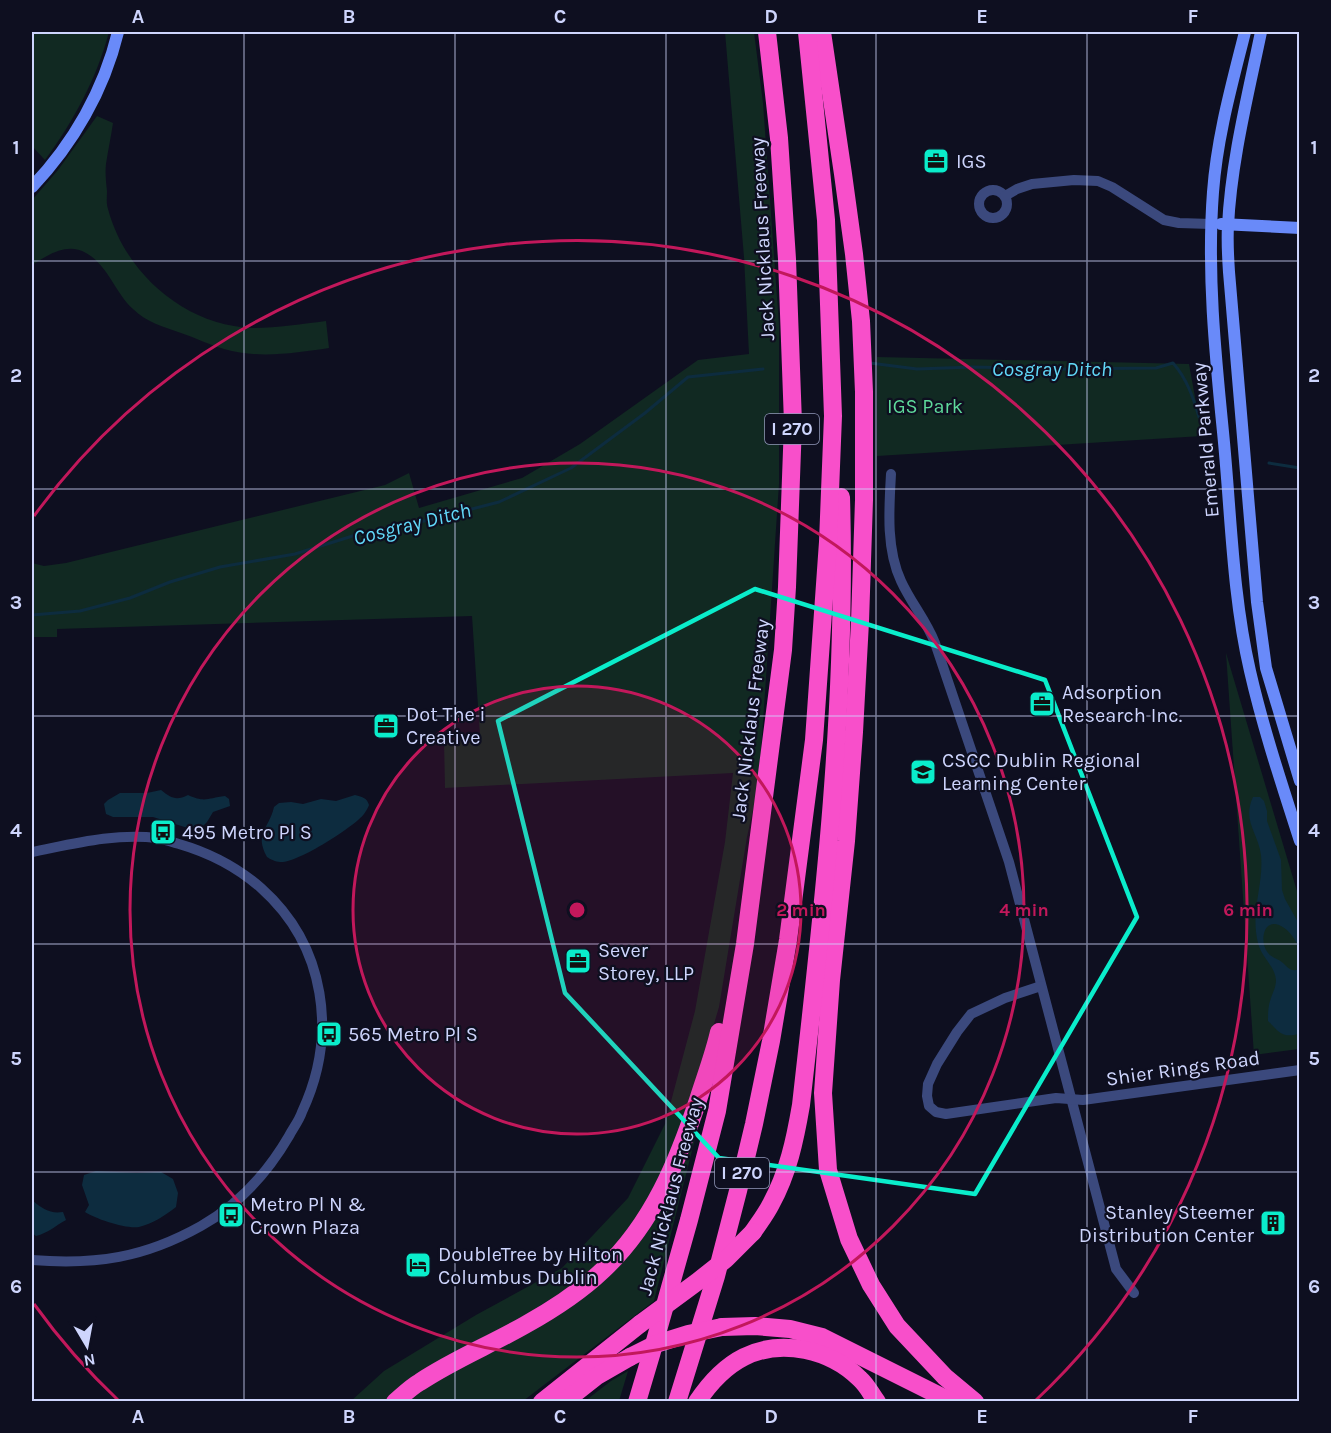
<svg xmlns="http://www.w3.org/2000/svg" width="1331" height="1433" font-family="Karla,sans-serif">
	<rect width="100%" height="100%" fill="#0e0f20"/>
	<!-- green -->
	<g fill="#112922">
		<path d="M 32,32 L 109,32 C 96,80 74,120 45,160 L 32,146 Z"/>
		<polygon points="725,32 754,32 763,103 779,325 779,484 759,782 747,837 719,1007 684,1125 646,1206 623,1238 584,1278 388,1401 351,1401 384,1371 476,1315 562,1268 628,1198 665,1124 695,1011 725,842 733,773 445,788 444,741 480,736 472,616 57,629 57,637 32,637 32,563 44,566 66,563 385,485 409,473 419,508 522,478 580,444 698,360 749,354 744,257"/>
		<path d="M 97,116 L 113,123 C 111,137 108,150 106,164 C 105,172 106,182 107,191 C 107,197 106,203 108,209 C 125,273 185,326 253,328 C 277,328 302,324 326,321 L 329,348 C 295,353 258,359 224,349 C 210,345 196,338 181,333 C 164,327 146,322 133,309 C 115,293 108,265 86,253 C 67,242 48,255 32,265 L 32,200 L 58,170 Z"/>
		<polygon points="877,357 1189,364 1202,436 877,456"/>
		<polygon points="1226,653 1299,898 1299,1049 1254,1055"/>
		<polygon points="692,1138 695,1139 654,1301 523,1401 408,1402 431,1383 585,1294"/>
		<polygon points="628,1371 619,1401 585,1401 611,1381"/>
	</g>
	<!-- water -->
	<g fill="#0d2c3f">
		<path d="M 161,790 C 171,798 176,801 188,795 C 205,803 208,798 225,796 L 229,799 L 230,806 L 213,812 L 207,822 L 202,827 L 194,830 L 153,817 L 113,817 L 106,814 L 104,804 L 108,800 L 120,793 L 147,793 Z"/>
		<path d="M 355,795 C 363,797 367,798 369,805 C 368,808 366,811 364,814 C 354,827 296,864 280,862 C 276,862 270,859 267,857 C 254,833 269,829 274,807 L 279,803 L 291,802 L 303,804 L 321,799 L 336,801 Z"/>
		<path d="M 1253,797 L 1260,797 L 1264,801 L 1267,811 L 1267,821 L 1281,860 L 1282,890 L 1285,899 L 1299,924 L 1299,947 C 1295,939 1289,930 1281,926 C 1263,917 1259,942 1268,953 C 1272,958 1279,959 1283,963 C 1289,969 1292,972 1299,969 L 1299,1034 C 1282,1038 1280,1033 1268,1021 C 1268,1013 1268,1006 1271,998 C 1273,992 1276,987 1276,980 C 1275,966 1261,957 1258,943 C 1250,910 1264,885 1261,855 C 1258,832 1242,821 1253,797 Z"/>
		<path d="M 96,1171 L 137,1173 L 161,1172 L 173,1179 L 178,1193 L 176,1207 C 166,1215 152,1224 139,1227 C 125,1229 96,1219 85,1212 L 89,1205 L 82,1185 L 84,1175 Z"/>
		<path d="M 33,1201 C 43,1209 50,1214 63,1212 L 66,1220 C 55,1226 48,1233 36,1236 L 32,1233 L 32,1201 Z"/>
	</g>
	<g fill="none" stroke-linecap="round" stroke-linejoin="round">
		<!-- stream -->
		<g stroke="#0d2c3f" stroke-width="3">
			<path d="M 870,363 L 917,369 L 973,367 L 1063,369 L 1156,368 L 1173,363 C 1187,379 1193,397 1199,417"/>
			<polyline points="1269,463 1300,468"/>
			<polyline points="32,615 80,611 130,598 170,582 220,567 295,554 359,534 429,520 499,502 571,468 645,413 688,377 763,369"/>
		</g>
		<!-- street -->
		<g stroke="#3b497d" stroke-width="10">
			<circle cx="993" cy="204" r="14"/>
			<polyline points="1005,196 1017,189 1032,184 1074,180 1098,181 1112,187 1164,220 1179,223 1211,224"/>
			<path d="M 891,474 C 889,509 886,549 901,581 C 911,603 926,620 935,643 L 1009,862 L 1116,1269 L 1134,1293"/>
			<path d="M 32,852 C 73,844 114,833 157,838 C 164,839 171,842 179,844 C 210,853 237,867 261,888 C 326,946 338,1035 302,1112 C 299,1121 293,1128 289,1136 C 268,1172 238,1205 201,1226 C 144,1258 96,1265 32,1260"/>
			<polyline points="1041,986 1005,998 971,1014 957,1032 937,1064 928,1084 927,1096 929,1106 936,1112 946,1114 1056,1098 1083,1100 1300,1070"/>
		</g>
		<!-- secondary -->
		<g stroke="#698af9" stroke-width="12">
			<path d="M 1245,32 C 1232,84 1217,137 1213,192 C 1207,271 1215,352 1223,432 C 1231,511 1232,593 1250,671 C 1263,728 1282,785 1300,841"/>
			<path d="M 1261,32 C 1248,95 1231,162 1228,226 C 1227,242 1228,257 1229,272 L 1257,602 L 1266,668 L 1300,781"/>
			<path d="M 32,187 C 73,144 104,90 118,32"/>
			<polyline points="1221,224 1300,228"/>
		</g>
		<!-- highway -->
		<g stroke="#f84fca" stroke-width="18">
			<polyline points="822,32 843,174 854,254 861,321 864,392 864,500 860,622 854,732 846,841 831,980 823,1093 828,1170 849,1239 871,1285 897,1326 945,1377 975,1402"/>
			<path d="M 753,1232 C 759,1223 766,1214 771,1204 C 788,1173 795,1140 801,1105 C 824,903 847,701 841,497"/>
			<polyline points="722,1327 755,1326 790,1329 822,1337 952,1402"/>
			<path d="M 395,1402 C 403,1395 411,1387 420,1382 C 453,1360 490,1345 525,1325 C 552,1310 580,1292 603,1270 C 653,1223 678,1161 699,1097 C 706,1075 714,1054 719,1032"/>
			<polyline points="542,1402 640,1324"/>
			<polyline points="564,1402 597,1376 630,1357"/>
			<polyline points="637,1402 651,1355 689,1220 717,1111 745,944 783,650 787,587 793,423 787,259 779,138 767,32"/>
			<polyline points="677,1402 716,1276 738,1191 754,1124 771,1041 788,940 814,740 828,542 833,416 826,220 807,32"/>
			<path d="M 697,1402 C 709,1384 724,1367 744,1357 C 782,1338 831,1350 860,1379 C 867,1385 871,1394 877,1402"/>
		</g>
		<!-- highway-bridge -->
		<g stroke="#f84fca" stroke-width="18">
			<polyline points="640,1324 697,1282 726,1259 753,1232"/>
			<polyline points="630,1357 656,1344 688,1334 722,1327"/>
		</g>
	</g>
	<!-- marked area -->
	<path fill="none" stroke="#0aedcb" stroke-width="4.5" stroke-linejoin="round" d="M 755,589 L 1045,680 L 1137,917 L 975,1194 L 719,1158 L 565,993 L 498,721 Z"/>
	<!-- grid -->
	<path fill="none" stroke="#ced5fd" stroke-width="1.5" stroke-opacity="0.55" d="M 244,32 L 244,1402M 455,32 L 455,1402M 666,32 L 666,1402M 876,32 L 876,1402M 1087,32 L 1087,1402M 32,261 L 1300,261M 32,489 L 1300,489M 32,716 L 1300,716M 32,944 L 1300,944M 32,1172 L 1300,1172"/>
	<!-- distance rings -->
	<circle cx="577" cy="910" r="224" fill="#c2185b" fill-opacity=".12"/>
	<g fill="none" stroke="#c2185b" stroke-width="3">
		<circle cx="577" cy="910" r="224"/>
		<circle cx="577" cy="910" r="447"/>
		<path d="M119 1401A671 671 0 0 1 34 1304M34 516A671 671 0 1 1 1035 1401"/>
	</g>
	<!-- icons -->
	<defs>
		<g id="office-square" transform="scale(1.35)"><rect x="-9" y="-9" width="18" height="18" rx="4" fill="#0aedcb" stroke="#0e0f20"/><path d="M-6-3h4V-5.5h4V-3h4V5H-6ZM-1-4.5V-3h2v-1.5ZM-6 0V1H6V0Z" fill="#111"/></g>
		<g id="university-square" transform="scale(1.35)"><rect x="-9" y="-9" width="18" height="18" rx="4" fill="#0aedcb" stroke="#0e0f20"/><path d="M0-5L7-2L0 1L-7-2ZM-4 1L0 2.5L4 1V4Q0 6-4 4Z" fill="#111"/></g>
		<g id="bus-square" transform="scale(1.35)"><rect x="-9" y="-9" width="18" height="18" rx="4" fill="#0aedcb" stroke="#0e0f20"/><path d="M-5-6H5V4H4V6H2V4H-2V6H-4V4H-5ZM-3.5-4V0h7V-4ZM-3.5 1.2v1.5H-2V1.2ZM2 1.2v1.5H3.5V1.2Z" fill="#111"/></g>
		<g id="building-square" transform="scale(1.35)"><rect x="-9" y="-9" width="18" height="18" rx="4" fill="#0aedcb" stroke="#0e0f20"/><path d="M-4-6H4V6H1V3H-1V6H-4ZM-2.5-4.3h1.7v1.8h-1.7ZM.8-4.3h1.7v1.8H.8ZM-2.5-1h1.7V.8h-1.7ZM.8-1h1.7V.8H.8Z" fill="#111"/></g>
		<g id="hotel-square" transform="scale(1.35)"><rect x="-9" y="-9" width="18" height="18" rx="4" fill="#0aedcb" stroke="#0e0f20"/><path d="M-6-4.5h1.5V1H6V5H4.5V3h-9V5H-6ZM-4 0a1.8 1.8 0 1 1 3.6 0ZM.5 0V-2.5h3Q6-2.5 6 0Z" fill="#111"/></g>
	</defs>
	<g fill-rule="evenodd">
		<use href="#office-square" x="936" y="161"/>
		<use href="#office-square" x="1042" y="704"/>
		<use href="#office-square" x="386" y="726"/>
		<use href="#university-square" x="923" y="772"/>
		<use href="#bus-square" x="163" y="832"/>
		<use href="#office-square" x="578" y="961"/>
		<use href="#bus-square" x="329" y="1034"/>
		<use href="#bus-square" x="231" y="1215"/>
		<use href="#building-square" x="1273" y="1223"/>
		<use href="#hotel-square" x="418" y="1265"/>
	</g>
	<g text-anchor="middle" stroke-width="4.5" stroke-linejoin="round" paint-order="stroke">
		<!-- shield labels -->
		<g fill="#0e0f20" stroke="#949abb" stroke-width="1.5">
			<rect x="765" y="414" width="54" height="30" rx="4.5"/>
			<rect x="715" y="1158" width="54" height="30" rx="4.5"/>
		</g>
		<g font-size="18" font-weight="bold" fill="#ced5fd">
			<text x="792" y="435">I 270</text>
			<text x="742" y="1179">I 270</text>
		</g>
		<!-- poi labels -->
		<g font-size="20" fill="#ced5fd" stroke="#0e0f20" text-anchor="start">
			<text x="956" y="168">IGS</text>
			<text x="1062" y="699">Adsorption<tspan x="1062" dy="23">Research Inc.</tspan></text>
			<text x="406" y="721">Dot The i<tspan x="406" dy="23">Creative</tspan></text>
			<text x="942" y="767">CSCC Dublin Regional<tspan x="942" dy="23">Learning Center</tspan></text>
			<text x="182" y="839">495 Metro Pl S</text>
			<text x="598" y="957">Sever<tspan x="598" dy="23">Storey, LLP</tspan></text>
			<text x="348" y="1041">565 Metro Pl S</text>
			<text x="250" y="1211">Metro Pl N &amp;<tspan x="250" dy="23">Crown Plaza</tspan></text>
			<text x="1254" y="1219" text-anchor="end">Stanley Steemer<tspan x="1254" dy="23">Distribution Center</tspan></text>
			<text x="438" y="1261">DoubleTree by Hilton<tspan x="438" dy="23">Columbus Dublin</tspan></text>
		</g>
		<!-- street labels -->
		<g font-size="20" fill="#ced5fd" stroke="#0e0f20">
			<text transform="translate(762 239) rotate(-93)" y="7">Jack Nicklaus Freeway</text>
			<text transform="translate(1205 440) rotate(-95)" y="7">Emerald Parkway</text>
			<text transform="translate(750 720) rotate(-83)" y="7">Jack Nicklaus Freeway</text>
			<text transform="translate(1183 1068) rotate(-8)" y="7">Shier Rings Road</text>
			<text transform="translate(670 1196) rotate(-75)" y="7">Jack Nicklaus Freeway</text>
		</g>
		<!-- park labels -->
		<g font-size="20" fill="#5ed99b" stroke="#0e0f20">
			<text x="925" y="413">IGS Park</text>
		</g>
		<!-- water labels -->
		<g font-size="21" font-style="italic" fill="#61d8f8" stroke="#0e0f20">
			<text x="1052" y="376">Cosgray Ditch</text>
			<text transform="translate(412 524) rotate(-14)" y="7">Cosgray Ditch</text>
		</g>
	</g>
	<circle cx="577" cy="910" r="9" fill="#c2185b" stroke="#0e0f20" stroke-width="3"/>
	<g font-size="18" text-anchor="middle" font-weight="bold" fill="#c2185b" stroke="#0e0f20" stroke-width="4.5" stroke-linejoin="round" paint-order="stroke">
		<text x="801" y="916">2 min</text>
		<text x="1024" y="916">4 min</text>
		<text x="1248" y="916">6 min</text>
	</g>
	<!-- border -->
	<rect width="1331" height="1433" fill="none" stroke="#0e0f20" stroke-width="66"/>
	<!-- north arrow -->
	<g transform="translate(87 1346) rotate(170)" stroke="#0e0f20" stroke-width="4.5" paint-order="stroke">
	<path d="M0-4.5L10 22L0 15L-10 22Z" fill="#ced5fd"/>
	<text y="-9" font-size="16" font-weight="bold" text-anchor="middle" fill="#ced5fd">N</text>
	</g>
	<rect x="33" y="33" width="1265" height="1367" fill="none" stroke="#ced5fd" stroke-width="2"/>
	<g font-size="20" text-anchor="middle" font-weight="bold" fill="#ced5fd">
		<text x="138" y="23">A</text>
		<text x="349" y="23">B</text>
		<text x="560" y="23">C</text>
		<text x="771" y="23">D</text>
		<text x="982" y="23">E</text>
		<text x="1193" y="23">F</text>
		<text x="16" y="154">1</text>
		<text x="1314" y="154">1</text>
		<text x="16" y="382">2</text>
		<text x="1314" y="382">2</text>
		<text x="16" y="609">3</text>
		<text x="1314" y="609">3</text>
		<text x="16" y="837">4</text>
		<text x="1314" y="837">4</text>
		<text x="16" y="1065">5</text>
		<text x="1314" y="1065">5</text>
		<text x="16" y="1293">6</text>
		<text x="1314" y="1293">6</text>
		<text x="138" y="1423">A</text>
		<text x="349" y="1423">B</text>
		<text x="560" y="1423">C</text>
		<text x="771" y="1423">D</text>
		<text x="982" y="1423">E</text>
		<text x="1193" y="1423">F</text>
	</g>
</svg>
